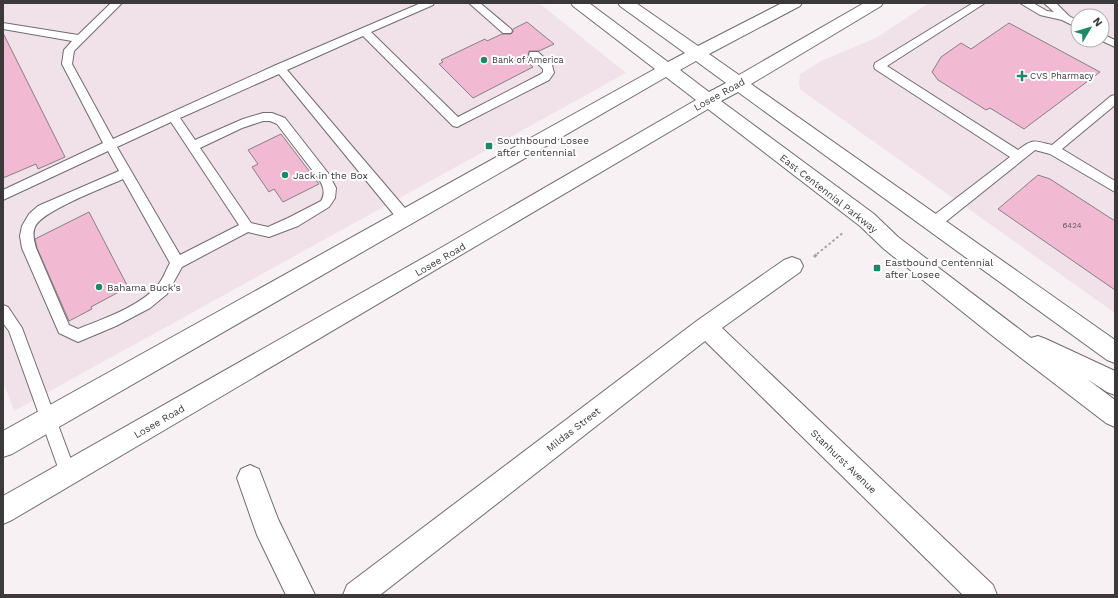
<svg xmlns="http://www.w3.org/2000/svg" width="1118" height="598" font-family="'Work Sans',sans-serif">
	<rect width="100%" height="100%" fill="#f7f1f3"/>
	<!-- built -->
	<g fill="#f0e2e8" fill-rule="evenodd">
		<polygon points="3,3 539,3 626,73 14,411 3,381"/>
		<path d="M 929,3 L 1115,3 L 1115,313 L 801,90 L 799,84 L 800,74 L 821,61 L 876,38 ZM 1078,16 L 1102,16 L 1102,40 L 1078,40 Z"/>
	</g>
	<!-- building -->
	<g fill="#f1b9d2" stroke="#868183">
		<polygon points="527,22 554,44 539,51 529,51 529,57 524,59 533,67 473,98 439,64 443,62 441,60 485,39 487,41 502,34 511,34 513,32 513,29"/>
		<polygon points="1009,23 1100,72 1024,129 990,108 986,110 938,80 932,72 941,57 961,43 971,49"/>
		<polygon points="3,33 65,157 38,169 36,164 3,178"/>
		<polygon points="281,134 319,184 283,202 274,189 269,192 252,167 258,164 248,150"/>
		<polygon points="1038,175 1050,179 1115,221 1115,290 998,209"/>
		<polygon points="89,212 128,287 91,307 92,309 69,321 37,248 35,239"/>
	</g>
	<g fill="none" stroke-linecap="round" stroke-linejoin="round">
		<!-- lane casing -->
		<g stroke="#716c6e" stroke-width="2">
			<g id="lane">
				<path d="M 111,3 L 122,3 L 74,51 L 72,64 L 113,139 L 276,65 L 421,3 L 434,3 L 433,5 L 371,32 L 458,117 L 541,74 L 543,72 L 543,69 L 530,56 L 529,54 L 530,52 L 538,52 L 552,65 L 554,73 L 549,80 L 457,127 L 453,126 L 363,36 L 287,70 L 410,214 L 411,218 L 410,222 L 405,223 L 400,222 L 279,74 L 180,118 L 195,140 L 243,119 L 263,113 L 272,113 L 285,118 L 328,173 L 336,188 L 335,198 L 329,207 L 298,226 L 269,237 L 248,232 L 182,267 L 167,294 L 150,308 L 116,326 L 78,342 L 59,333 L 22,248 L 20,236 L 22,226 L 29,214 L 38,206 L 119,171 L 108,151 L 3,200 L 3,190 L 103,143 L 62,64 L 64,50 L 72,41 L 3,29 L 3,23 L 78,35 ZM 263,121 L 270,121 L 277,124 L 319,179 C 323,186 326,193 321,201 L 288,218 L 268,227 L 251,223 L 200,148 L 242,128 ZM 171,122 L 239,225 L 180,255 L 117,147 ZM 123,179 L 170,263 C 166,270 163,279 158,285 C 141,306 103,319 78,329 L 69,325 L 36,248 C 34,241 32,233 35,227 C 41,211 106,187 123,179 Z"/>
				<polygon points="469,3 480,3 511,29 512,31 511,33 503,33"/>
				<path d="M 973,3 L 985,3 L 887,66 L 1018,150 C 1034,138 1034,141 1052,145 L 1111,96 L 1115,95 L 1115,105 L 1062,149 L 1115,181 L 1115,192 L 1050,154 L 1035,150 L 939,227 L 934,228 L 929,227 L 928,223 L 929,219 L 1010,157 L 875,69 L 874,66 L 875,63 Z"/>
				<polygon points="1020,3 1033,3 1047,11 1054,12 1044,3 1056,3 1069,16 1078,21 1078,28 1062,20 1040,15"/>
				<polygon points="1102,34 1115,40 1115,47 1100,40 1102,40"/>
				<polygon points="3,305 8,307 22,328 76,473 74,479 68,481 62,479 60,473 9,331 3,323"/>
			</g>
		</g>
		<!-- street casing -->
		<g stroke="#716c6e" stroke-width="2">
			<g id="street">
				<polygon points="792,257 800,260 803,266 800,272 722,328 993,585 997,595 963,595 705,341 380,595 343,595 347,585 698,320 784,260"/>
				<polygon points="250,465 259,469 278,519 315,595 286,595 257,535 237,478 241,469"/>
			</g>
		</g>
		<!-- secondary casing -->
		<g stroke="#716c6e" stroke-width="2">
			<path id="secondary" d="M 571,3 L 589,3 L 668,62 L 685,53 L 620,6 L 618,3 L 636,3 L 698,46 L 782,3 L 802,3 L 800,6 L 709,54 L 739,75 L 864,3 L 883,3 L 881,6 L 751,84 L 1115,340 L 1115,363 L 1107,360 L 738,92 L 721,101 L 874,214 L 898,237 L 1031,338 L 1038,336 L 1046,339 L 1115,371 L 1115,395 L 1107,392 L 1087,379 L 1115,400 L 1115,427 L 1106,423 L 994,337 L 884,249 L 860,226 L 708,109 L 12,520 L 3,524 L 3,496 L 432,253 L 696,100 L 666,77 L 12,454 L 3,457 L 3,431 L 655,69 L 573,6 ZM 696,61 L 726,83 L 709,92 L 680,70 Z"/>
		</g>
		<!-- path-far1 -->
		<polyline stroke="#a8a3a5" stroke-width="2" stroke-dasharray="2.5 2.5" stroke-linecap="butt" points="817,254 844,232"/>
		<!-- path -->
		<polyline stroke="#a8a3a5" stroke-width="3" stroke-dasharray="3.5 3.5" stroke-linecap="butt" points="814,257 818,253"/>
		<!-- lane -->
		<use href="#lane" fill="#fff" fill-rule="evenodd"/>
		<!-- street -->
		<use href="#street" fill="#fff" fill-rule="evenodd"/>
		<!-- secondary -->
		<use href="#secondary" fill="#fff" fill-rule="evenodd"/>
	</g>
	<!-- markers -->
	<g fill="#1d8966" stroke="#fff" stroke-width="1.5">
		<circle cx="484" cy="60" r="4"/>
		<path d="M1020 70h4v4h4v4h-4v4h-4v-4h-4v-4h4z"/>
		<rect x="485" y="142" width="8" height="8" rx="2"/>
		<circle cx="285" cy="175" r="4"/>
		<rect x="873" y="264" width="8" height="8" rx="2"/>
		<circle cx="99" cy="287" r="4"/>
	</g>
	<g text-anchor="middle" stroke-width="4" stroke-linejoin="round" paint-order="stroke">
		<!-- number labels -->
		<g font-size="8" fill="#695960">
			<text x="1072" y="228">6424</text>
		</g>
		<!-- far-poi labels -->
		<g font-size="9" fill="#3c393a" stroke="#fff" text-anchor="start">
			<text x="492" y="63">Bank of America</text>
			<text x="1030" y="79">CVS Pharmacy</text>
		</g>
		<!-- street labels -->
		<g font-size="10" fill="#3c393a" stroke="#fff">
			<text transform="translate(719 94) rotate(-29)" y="4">Losee Road</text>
			<text transform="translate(829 193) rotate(38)" y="4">East Centennial Parkway</text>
			<text transform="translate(440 259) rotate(-30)" y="4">Losee Road</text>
			<text transform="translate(159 421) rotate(-30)" y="4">Losee Road</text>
			<text transform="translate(573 429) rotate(-38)" y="4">Mildas Street</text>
			<text transform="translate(844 461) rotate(44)" y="4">Stanhurst Avenue</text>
		</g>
		<!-- poi labels -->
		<g font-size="10" fill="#3c393a" stroke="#fff" text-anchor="start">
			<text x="497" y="144">Southbound Losee<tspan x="497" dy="12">after Centennial</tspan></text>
			<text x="293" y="179">Jack in the Box</text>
			<text x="885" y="266">Eastbound Centennial<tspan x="885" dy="12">after Losee</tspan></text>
			<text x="107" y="291">Bahama Buck's</text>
		</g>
	</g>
	<!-- border -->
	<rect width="1118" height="598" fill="none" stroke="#3c393a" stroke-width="8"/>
	<!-- north arrow -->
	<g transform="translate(1090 28) rotate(52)"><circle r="19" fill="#ffffff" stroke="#b1b0b0"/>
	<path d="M0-3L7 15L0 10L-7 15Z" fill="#1d8966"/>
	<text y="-6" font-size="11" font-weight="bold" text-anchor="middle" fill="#3c393a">N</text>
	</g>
</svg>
